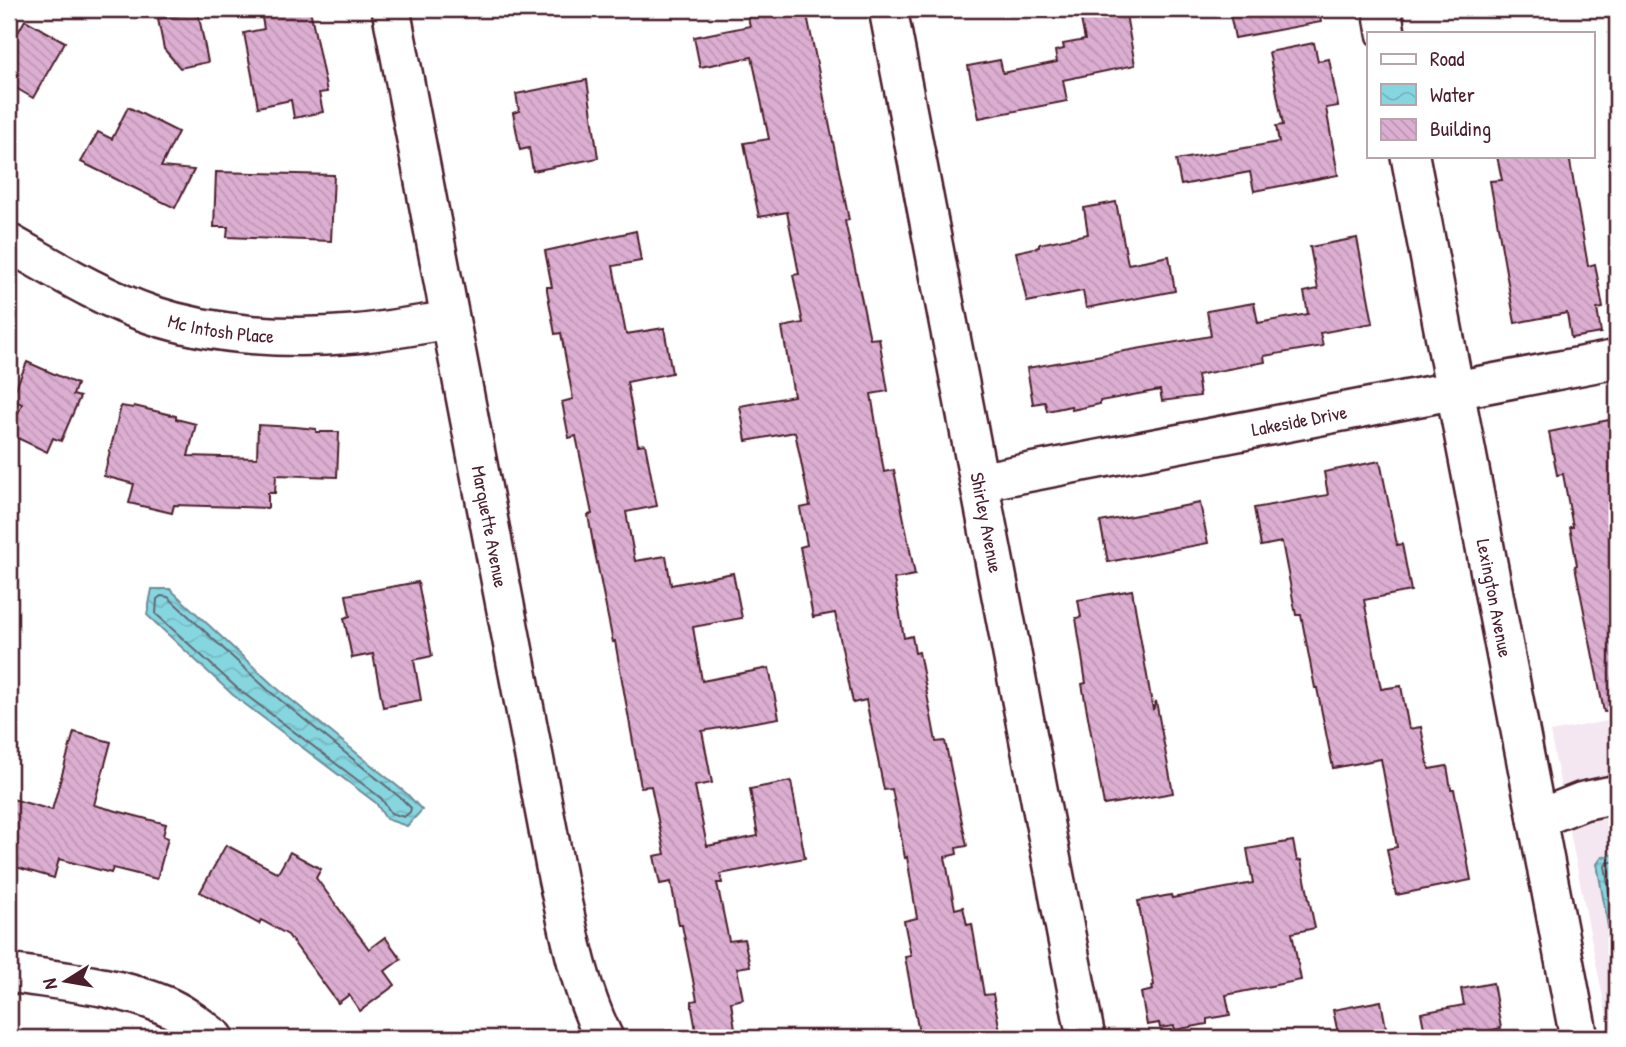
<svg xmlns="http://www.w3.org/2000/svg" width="1626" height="1047" font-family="'Patrick Hand',sans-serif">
	<defs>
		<pattern id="water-waves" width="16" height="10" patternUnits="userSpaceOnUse" patternTransform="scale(1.75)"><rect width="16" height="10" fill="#86d6e0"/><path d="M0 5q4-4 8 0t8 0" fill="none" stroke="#75b7c0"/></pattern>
		<pattern id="building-back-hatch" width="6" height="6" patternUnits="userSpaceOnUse" patternTransform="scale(1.75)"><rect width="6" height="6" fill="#dcaed1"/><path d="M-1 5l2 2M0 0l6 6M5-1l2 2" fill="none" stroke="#be95b4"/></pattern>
	</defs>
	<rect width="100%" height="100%" fill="#fff"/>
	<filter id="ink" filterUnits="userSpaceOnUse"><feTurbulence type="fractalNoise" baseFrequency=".0143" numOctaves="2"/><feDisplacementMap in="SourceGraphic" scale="14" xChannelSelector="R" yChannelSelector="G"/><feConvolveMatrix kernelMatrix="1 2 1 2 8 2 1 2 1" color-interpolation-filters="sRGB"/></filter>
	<g filter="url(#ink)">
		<!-- built -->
		<polygon fill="#f4e7f1" points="1617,719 1617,1038 1611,1038 1550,732"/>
		<!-- water -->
		<g fill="url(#water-waves)" stroke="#6e8d98" stroke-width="2">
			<polygon points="152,589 170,589 273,685 407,794 422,810 407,826 386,819 376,803 233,695 147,615"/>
			<polygon points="1617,854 1617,977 1597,864 1602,857"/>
		</g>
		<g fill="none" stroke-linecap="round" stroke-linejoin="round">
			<!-- shore -->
			<g stroke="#626873" stroke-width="2">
				<polygon points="161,596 168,597 268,690 402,799 411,808 410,812 404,817 391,813 381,798 238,689 156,614 157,599"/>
				<polyline points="1617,861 1607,863 1605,866 1617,937"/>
			</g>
		</g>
		<!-- building -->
		<g fill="url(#building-back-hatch)" stroke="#4a1f2b" stroke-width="2">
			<polygon points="277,9 310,9 327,92 319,93 323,112 294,118 291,100 258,107 244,33 264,29 261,12"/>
			<polygon points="746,9 803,9 805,16 807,15 849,220 845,221 870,339 879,338 888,391 871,394 884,472 894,470 915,575 894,579 904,638 912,636 915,653 919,652 936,742 945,741 967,846 956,848 957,854 945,857 955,909 963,907 967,925 972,924 984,995 993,994 1000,1031 961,1038 942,1038 932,1030 919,1033 905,957 911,956 904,921 917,918 907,857 905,858 892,789 884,790 866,700 853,703 835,613 813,617 800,547 807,545 800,508 810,506 795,432 746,441 740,406 794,396 782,327 803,323 793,275 799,274 787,212 759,217 744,143 769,139 752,57 700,67 694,37 750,26"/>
			<polygon points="1079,9 1125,9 1135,65 1063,80 1067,101 979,118 968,66 1000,60 1003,73 1057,62 1055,51 1064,49 1063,44 1085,40"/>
			<polygon points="1229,9 1319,9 1321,22 1235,38"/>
			<polygon points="198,12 208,62 180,68 164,49 158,19"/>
			<polygon points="25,20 65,42 33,98 9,84 9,48"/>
			<polygon points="1314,43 1318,61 1329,59 1338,106 1326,108 1338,175 1254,191 1250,172 1181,185 1176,160 1279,142 1276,126 1283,125 1269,52"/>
			<polygon points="587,80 598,158 533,171 529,148 520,150 513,113 519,111 516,94"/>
			<polygon points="128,107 178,132 161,167 194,170 175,208 81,162 98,132 112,139"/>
			<polygon points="1497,156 1569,156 1588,266 1595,264 1603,308 1597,309 1601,333 1571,338 1567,313 1515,323 1490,181 1502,180"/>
			<polygon points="216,172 334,175 331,241 227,237 228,227 214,227"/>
			<polygon points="1116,202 1128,264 1169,256 1175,291 1086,308 1083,291 1027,302 1016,252 1039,247 1039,244 1088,234 1084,208"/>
			<polygon points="636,231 641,261 613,266 626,334 664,328 672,373 627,382 638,445 645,444 657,506 626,512 635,561 666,556 671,585 733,573 742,618 693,627 702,681 769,668 779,718 702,731 712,783 695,786 707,846 758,836 750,789 791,781 805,858 720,874 722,883 717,883 729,941 744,939 750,966 737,968 743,999 731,1002 735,1029 697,1036 692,1008 692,1001 697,1000 682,925 679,925 671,882 660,884 654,856 665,854 651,786 641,787 615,641 613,642 593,543 588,515 592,514 576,436 569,438 562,402 573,399 561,333 555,334 547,290 547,287 552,287 545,251"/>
			<polygon points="1357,238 1373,323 1320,333 1323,346 1264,356 1265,362 1197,375 1200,396 1162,401 1160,390 1100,401 1100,404 1072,410 1071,406 1047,411 1045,402 1033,404 1027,368 1211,336 1207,311 1254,303 1258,323 1308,314 1304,292 1318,289 1310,247"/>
			<polygon points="27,362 77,384 73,395 80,397 61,441 53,438 47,452 9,434 22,404 11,399"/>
			<polygon points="121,406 133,408 134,406 176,416 176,419 196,424 188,456 257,458 258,425 295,427 316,429 316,432 339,432 337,477 276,475 275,493 268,493 268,508 174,505 172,513 129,503 134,484 104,476"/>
			<polygon points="1614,419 1617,436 1617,711 1604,712 1575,566 1577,565 1570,527 1573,527 1563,474 1557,475 1549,432"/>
			<polygon points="1380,461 1397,545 1402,544 1411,591 1364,600 1381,689 1401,686 1409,729 1421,727 1429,769 1447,766 1451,789 1454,789 1471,880 1396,895 1387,849 1397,847 1381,759 1333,768 1317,688 1315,688 1301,615 1296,615 1282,542 1261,546 1254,508 1328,495 1324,472"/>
			<polygon points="1200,503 1208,543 1108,562 1100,522"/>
			<polygon points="418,582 432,656 414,660 421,700 383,707 373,654 352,658 344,618 350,616 346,595"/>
			<polygon points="1132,590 1153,710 1156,701 1173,793 1104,805 1082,684 1086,683 1076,618 1081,617 1078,600"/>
			<polygon points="74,732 111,742 94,805 166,824 163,836 168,838 157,879 113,868 111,873 59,859 54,878 9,865 9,798 52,810"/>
			<polygon points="1293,841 1297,861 1301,860 1315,928 1292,933 1301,980 1226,995 1230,1015 1207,1019 1207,1024 1175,1030 1174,1026 1160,1028 1159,1023 1147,1025 1141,993 1153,990 1152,986 1154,985 1138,901 1171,895 1172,898 1253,883 1247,849"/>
			<polygon points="226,845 278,873 290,852 321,869 316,878 369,949 385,937 401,959 385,971 395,985 360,1011 349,995 338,1003 288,935 261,920 259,924 200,892"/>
			<polygon points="1493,983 1501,1028 1488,1031 1489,1038 1426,1038 1421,1013 1464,1005 1461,989"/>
			<polygon points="1381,1001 1388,1038 1339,1038 1333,1010"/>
		</g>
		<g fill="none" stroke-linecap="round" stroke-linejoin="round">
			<!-- minor casing -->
			<g stroke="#4a1f2b" stroke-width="42">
				<g id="minor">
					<path id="s1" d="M 391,9 L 557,877 C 569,932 579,987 604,1038"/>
					<path id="s2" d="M 888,9 L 1086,1038"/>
					<polyline points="1382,9 1386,33"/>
					<path id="s3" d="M 1410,156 L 1579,1038"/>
					<path id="s4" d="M 9,243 C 55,269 102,298 152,315 C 215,336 289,340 354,334 C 386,331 418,325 450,320"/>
					<path id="s5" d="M 979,482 L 1617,359"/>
					<polyline points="1537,819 1583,801 1617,794"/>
					<path d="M 9,973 C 60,981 116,985 164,1005 C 183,1013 199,1026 215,1038"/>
				</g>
			</g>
			<!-- minor -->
			<use href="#minor" stroke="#fff" stroke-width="37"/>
		</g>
	</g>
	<g text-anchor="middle" stroke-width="7" stroke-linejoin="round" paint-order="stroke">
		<!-- street labels -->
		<g font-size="19" fill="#4a1f2b" stroke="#fff">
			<text dy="7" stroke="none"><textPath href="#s4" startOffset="231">Mc Intosh Place</textPath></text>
			<text dy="7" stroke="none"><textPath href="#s5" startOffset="326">Lakeside Drive</textPath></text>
			<text dy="7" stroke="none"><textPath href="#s2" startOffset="523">Shirley Avenue</textPath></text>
			<text dy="7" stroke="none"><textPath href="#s1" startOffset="527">Marquette Avenue</textPath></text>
			<text dy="7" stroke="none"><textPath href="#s3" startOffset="450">Lexington Avenue</textPath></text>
		</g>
	</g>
	<!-- margin -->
	<rect width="1626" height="1047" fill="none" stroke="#fff" stroke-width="35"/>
	<rect x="18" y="18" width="1591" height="1012" fill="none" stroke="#4a1f2b" stroke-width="2.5" filter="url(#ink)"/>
	<!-- legend -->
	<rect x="1367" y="32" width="228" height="126" fill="#ffffff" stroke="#b7a5aa" stroke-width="2"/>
	<rect x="1381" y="54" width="35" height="10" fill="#ffffff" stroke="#b7a5aa" stroke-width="2"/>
	<text x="1430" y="66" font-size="21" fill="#4a1f2b">Road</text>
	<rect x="1381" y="84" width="35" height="21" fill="url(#water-waves)" stroke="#b7a5aa" stroke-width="2"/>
	<text x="1430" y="102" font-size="21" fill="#4a1f2b">Water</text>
	<rect x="1381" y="119" width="35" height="21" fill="url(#building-back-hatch)" stroke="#b7a5aa" stroke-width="2"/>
	<text x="1430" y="136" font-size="21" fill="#4a1f2b">Building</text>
	<!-- north arrow -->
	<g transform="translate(66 981) rotate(259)" stroke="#ffffff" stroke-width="5" paint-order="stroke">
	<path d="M0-5L12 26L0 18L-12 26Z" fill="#4a1f2b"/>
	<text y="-10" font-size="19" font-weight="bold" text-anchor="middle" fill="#4a1f2b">N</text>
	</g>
</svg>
